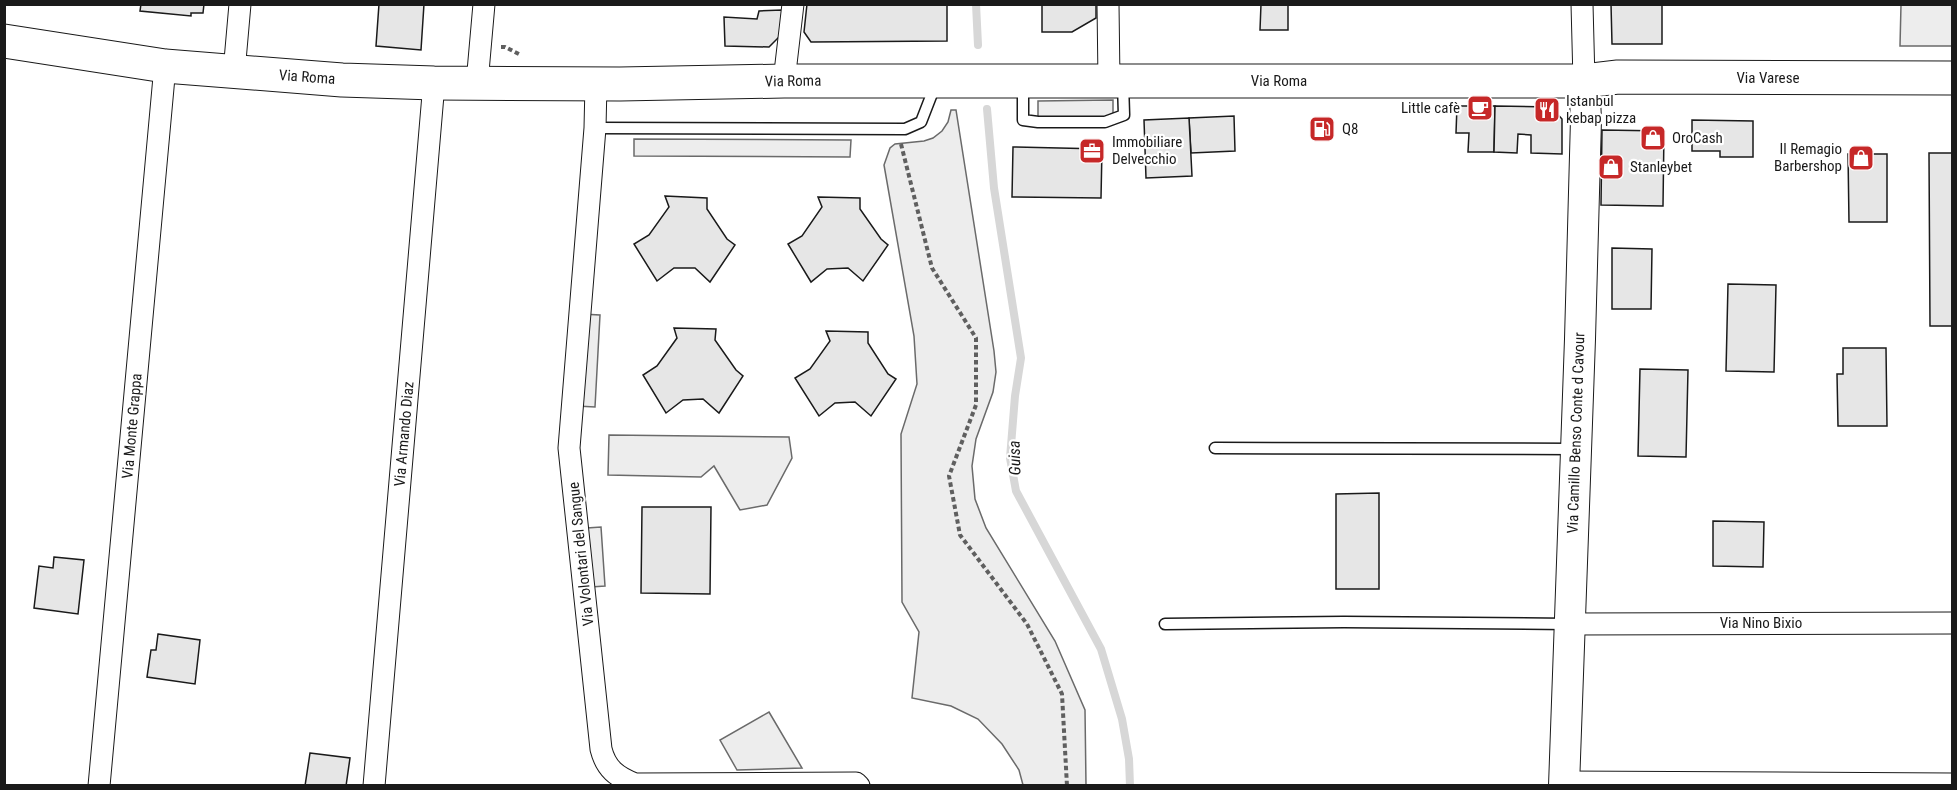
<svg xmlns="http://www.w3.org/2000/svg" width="1957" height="790" font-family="'Roboto Condensed',sans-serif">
	<rect width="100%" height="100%" fill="#fff"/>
	<!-- built -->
	<g fill="#ededed" stroke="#6a6a6a" stroke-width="1.5">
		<polygon points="1901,5 1952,5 1952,46 1900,46"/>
		<polygon points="1113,100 1113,117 1038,118 1038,101"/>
		<polygon points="951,110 956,110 994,351 996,372 993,392 976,439 972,466 975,499 986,528 1055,641 1085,710 1086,785 1023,785 1019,770 1002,744 978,719 951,706 912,698 919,632 902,602 901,434 917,384 914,336 884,165 890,148 895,144 924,141 933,138 942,131 948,122"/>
		<polygon points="634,139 851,140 850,157 634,156"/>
		<polygon points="581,314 600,315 595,407 577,406"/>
		<polygon points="609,435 789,437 792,458 767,505 740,510 714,466 701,477 608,475"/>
		<polygon points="601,527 605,586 591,587 587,528"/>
		<polygon points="769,712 802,768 737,770 720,740"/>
	</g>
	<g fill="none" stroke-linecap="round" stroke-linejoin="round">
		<!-- stream -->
		<g stroke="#d7d7d7" stroke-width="8">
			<polyline points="976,4 978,45"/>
			<polyline points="987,109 994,188 1021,358 1015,396 1010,458 1016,491 1101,649 1122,719 1129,759 1130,786"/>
		</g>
	</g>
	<!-- building -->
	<g fill="#e6e6e6" stroke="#1a1a1a" stroke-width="1.5">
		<polygon points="141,4 204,4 203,13 191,13 191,16 140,11"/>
		<polygon points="379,4 424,4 421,50 376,46"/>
		<polygon points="807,4 947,4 947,41 811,42 804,32"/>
		<polygon points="1042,4 1096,4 1096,18 1072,32 1042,32"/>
		<polygon points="1261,4 1288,4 1288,30 1260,30"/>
		<polygon points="1611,4 1662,4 1662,44 1612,44"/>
		<polygon points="782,10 780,36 769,47 725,46 724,17 757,19 759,11"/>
		<polygon points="1457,106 1495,106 1494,152 1468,152 1469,133 1456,133"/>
		<polygon points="1495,106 1551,107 1562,119 1562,154 1531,153 1531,135 1518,134 1517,153 1494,152"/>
		<polygon points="1234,116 1235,151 1191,153 1189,118"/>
		<polygon points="1189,118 1192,176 1146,178 1144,120"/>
		<polygon points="1692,120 1753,121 1753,157 1720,157 1720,151 1692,151"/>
		<polygon points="1602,130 1664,131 1663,206 1601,205"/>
		<polygon points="1013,147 1102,149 1101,198 1012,197"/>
		<polygon points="1929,153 1952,153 1952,326 1930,326"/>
		<polygon points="1848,154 1887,154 1887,222 1849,222"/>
		<polygon points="665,196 707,198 707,209 727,239 735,245 710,282 695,268 674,268 657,281 634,244 649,235 669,207"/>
		<polygon points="818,197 860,198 860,209 881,239 888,245 863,281 848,268 827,269 811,282 788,244 802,236 822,207"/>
		<polygon points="1612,248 1652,249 1651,309 1612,309"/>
		<polygon points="1728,284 1776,285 1774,372 1726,371"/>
		<polygon points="674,328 716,329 715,340 736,370 743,376 719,413 703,399 683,400 666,413 643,375 657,366 677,338"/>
		<polygon points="826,331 868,332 868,343 888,374 896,379 871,416 855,402 835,403 819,416 795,378 810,369 830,341"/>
		<polygon points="1843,348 1886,348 1887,426 1838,426 1837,374 1843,374"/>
		<polygon points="1640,369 1688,370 1686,457 1638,456"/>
		<polygon points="1379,493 1379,589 1336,589 1336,494"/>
		<polygon points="642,507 711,507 710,594 641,593"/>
		<polygon points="1713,521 1764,522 1763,567 1713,566"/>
		<polygon points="54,557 84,560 78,614 34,608 39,566 53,568"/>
		<polygon points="158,634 200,640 195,684 147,677 151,650 156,650"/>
		<polygon points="310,753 350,758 346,786 305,786"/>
	</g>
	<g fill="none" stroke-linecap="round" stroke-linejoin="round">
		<!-- lane casing -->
		<g stroke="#1a1a1a" stroke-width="13">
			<g id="lane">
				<polyline points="1023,84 1023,120 1038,122 1105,122 1124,115 1123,83"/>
				<polyline points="595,128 905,129 921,122 935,86"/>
				<polyline points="1215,448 1575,449"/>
				<polyline points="1165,624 1344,622 1569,624"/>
			</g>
		</g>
		<!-- street casing -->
		<g stroke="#1a1a1a" stroke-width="23">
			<g id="street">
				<polyline points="1108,4 1109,81"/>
				<polyline points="1582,4 1584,81"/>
				<polyline points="234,72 240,4"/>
				<polyline points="784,81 793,4"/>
				<polyline points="477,83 484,4"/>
				<path d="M 596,84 L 595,128 L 569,448 L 601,749 C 606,769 617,777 635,784 L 856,783 L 859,786"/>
				<polyline points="1569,624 1952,623"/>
				<polyline points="1564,782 1952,784"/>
				<polyline points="99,786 165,66"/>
				<polyline points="374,786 434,83"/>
			</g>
		</g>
		<!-- secondary casing -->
		<g stroke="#1a1a1a" stroke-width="32">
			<polyline id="secondary" points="1564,786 1580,339 1586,119 1584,81"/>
		</g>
		<!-- primary casing -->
		<g stroke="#1a1a1a" stroke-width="35">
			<polyline id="primary" points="4,41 165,66 342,80 434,83 620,84 784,81 1584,81 1618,77 1952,78"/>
		</g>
		<!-- path -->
		<g stroke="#5f5f5f" stroke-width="4" stroke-dasharray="4.5 3" stroke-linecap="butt">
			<polyline points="501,47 505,47 519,54"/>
			<polyline points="901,144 932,268 976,338 976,405 949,476 960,535 1027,624 1062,694 1067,786"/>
		</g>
		<!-- lane -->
		<use href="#lane" stroke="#fff" stroke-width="10"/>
		<!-- street -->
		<use href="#street" stroke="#fff" stroke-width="21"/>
		<!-- secondary -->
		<use href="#secondary" stroke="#fff" stroke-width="30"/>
		<!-- primary -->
		<use href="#primary" stroke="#fff" stroke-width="33"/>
	</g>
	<!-- icons -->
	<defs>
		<g id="cafe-square" transform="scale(1.35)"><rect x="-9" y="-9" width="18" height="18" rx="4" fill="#c62828" stroke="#fff"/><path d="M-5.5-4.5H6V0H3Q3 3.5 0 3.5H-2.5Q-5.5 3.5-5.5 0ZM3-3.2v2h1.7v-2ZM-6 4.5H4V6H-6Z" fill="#fff"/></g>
		<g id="restaurant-square" transform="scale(1.35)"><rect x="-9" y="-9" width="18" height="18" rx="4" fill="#c62828" stroke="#fff"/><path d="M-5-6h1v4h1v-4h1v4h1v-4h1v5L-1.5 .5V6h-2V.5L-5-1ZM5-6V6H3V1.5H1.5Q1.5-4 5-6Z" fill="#fff"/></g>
		<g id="fuel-square" transform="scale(1.35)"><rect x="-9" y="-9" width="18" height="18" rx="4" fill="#c62828" stroke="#fff"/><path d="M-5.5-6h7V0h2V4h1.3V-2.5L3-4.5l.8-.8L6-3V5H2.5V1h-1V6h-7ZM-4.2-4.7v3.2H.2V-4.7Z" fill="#fff"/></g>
		<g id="shop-square" transform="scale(1.35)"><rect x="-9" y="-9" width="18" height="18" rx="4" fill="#c62828" stroke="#fff"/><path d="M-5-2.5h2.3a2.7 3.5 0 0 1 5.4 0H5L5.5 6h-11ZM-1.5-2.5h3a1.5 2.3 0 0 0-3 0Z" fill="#fff"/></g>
		<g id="office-square" transform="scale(1.35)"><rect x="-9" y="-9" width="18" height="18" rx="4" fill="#c62828" stroke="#fff"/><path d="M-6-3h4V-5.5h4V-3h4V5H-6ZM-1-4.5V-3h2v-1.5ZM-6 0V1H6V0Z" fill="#fff"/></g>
	</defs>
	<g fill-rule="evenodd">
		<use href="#cafe-square" x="1480" y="108"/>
		<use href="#restaurant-square" x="1547" y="110"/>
		<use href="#fuel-square" x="1322" y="129"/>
		<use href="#shop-square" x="1653" y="138"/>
		<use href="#office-square" x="1092" y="151"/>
		<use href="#shop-square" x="1861" y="158"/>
		<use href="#shop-square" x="1611" y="167"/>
	</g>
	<g text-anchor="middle" stroke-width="4.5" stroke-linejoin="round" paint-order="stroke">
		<!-- street labels -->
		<g font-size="15" fill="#1a1a1a" stroke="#fff">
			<text transform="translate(307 77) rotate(4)" y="5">Via Roma</text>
			<text x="1768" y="83">Via Varese</text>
			<text transform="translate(793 81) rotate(-1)" y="5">Via Roma</text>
			<text x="1279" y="86">Via Roma</text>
			<text transform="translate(132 426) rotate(-85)" y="5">Via Monte Grappa</text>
			<text transform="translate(1576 433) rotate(-88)" y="5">Via Camillo Benso Conte d Cavour</text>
			<text transform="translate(404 434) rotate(-85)" y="5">Via Armando Diaz</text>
			<text transform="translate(581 554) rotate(-96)" y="5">Via Volontari del Sangue</text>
			<text x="1761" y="628">Via Nino Bixio</text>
		</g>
		<!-- poi labels -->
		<g font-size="15" fill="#1a1a1a" stroke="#fff" text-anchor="start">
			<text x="1566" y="106">Istanbul<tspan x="1566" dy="17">kebap pizza</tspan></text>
			<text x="1460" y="113" text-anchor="end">Little cafè</text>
			<text x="1342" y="134">Q8</text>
			<text x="1672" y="143">OroCash</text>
			<text x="1112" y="147">Immobiliare<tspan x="1112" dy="17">Delvecchio</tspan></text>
			<text x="1842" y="154" text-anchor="end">Il Remagio<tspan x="1842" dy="17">Barbershop</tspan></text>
			<text x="1630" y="172">Stanleybet</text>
		</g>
		<!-- water labels -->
		<g font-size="16" font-style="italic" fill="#1a1a1a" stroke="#fff">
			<text transform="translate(1014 458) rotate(-92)" y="6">Guisa</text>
		</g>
	</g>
	<!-- border -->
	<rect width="1957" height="790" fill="none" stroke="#1a1a1a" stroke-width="12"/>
</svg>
